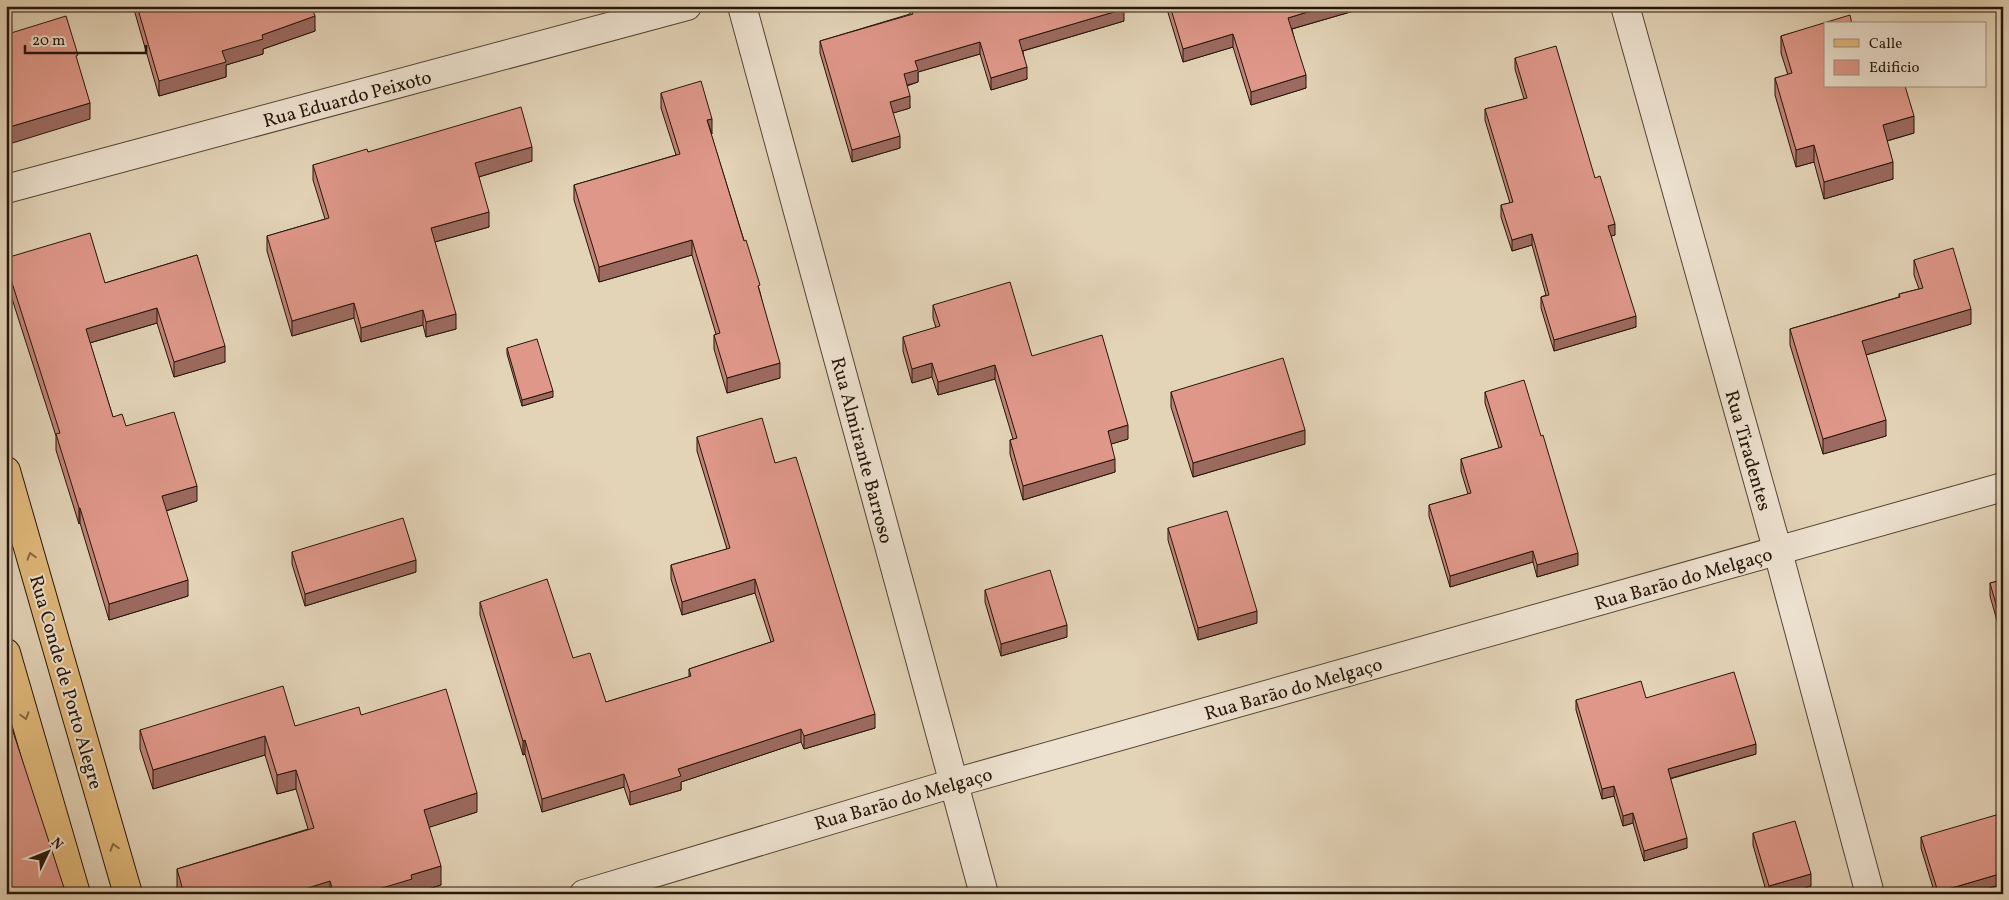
<svg xmlns="http://www.w3.org/2000/svg" width="2009" height="900" font-family="Vollkorn,serif">
	<rect width="100%" height="100%" fill="#e3d3b7"/>
	<filter id="stains"><feTurbulence type="fractalNoise" baseFrequency=".004" numOctaves="4"/><feColorMatrix values="0 0 0 0 .2 0 0 0 0 .09 0 0 0 0 .02 0 0 0 .5 -.17"/></filter>
	<radialGradient id="worn" r=".72"><stop offset=".6" stop-color="#630" stop-opacity="0"/><stop offset="1" stop-color="#630" stop-opacity=".3"/></radialGradient>
	<g fill="none" stroke-linecap="round" stroke-linejoin="round">
		<!-- street casing -->
		<g stroke="#554434" stroke-width="30">
			<g id="street">
				<polyline points="742,6 984,894"/>
				<polyline points="1625,6 1778,552 1870,894"/>
				<polyline points="6,189 687,6"/>
				<polyline points="584,894 954,783 2003,487"/>
			</g>
		</g>
		<!-- primary casing -->
		<g stroke="#261509" stroke-width="30">
			<g id="primary">
				<polyline points="6,471 128,894"/>
				<polyline points="6,653 76,894"/>
			</g>
		</g>
		<!-- street -->
		<use href="#street" stroke="#ede2d0" stroke-width="28"/>
		<!-- primary -->
		<use href="#primary" stroke="#e2ba7c" stroke-width="28"/>
	</g>
	<!-- wall -->
	<g fill="#c08276" stroke="#261509">
		<polygon points="133,6 311,6 315,31 263,49 263,54 226,65 226,77 159,96"/>
		<polygon points="910,6 1124,21 1023,51 1027,79 991,90 980,54 918,72 918,82 907,86 910,108 893,113 900,148 852,162 820,53 820,41 910,14"/>
		<polygon points="1166,6 1371,6 1292,29 1306,88 1251,105 1233,47 1183,62"/>
		<polygon points="1825,24 1914,133 1887,141 1893,179 1824,199 1814,162 1796,167 1775,95 1775,78 1788,75 1781,53 1781,36"/>
		<polygon points="1515,58 1595,178 1615,235 1611,236 1636,327 1554,351 1541,308 1541,297 1546,295 1532,245 1512,251 1501,217 1501,205 1510,203 1485,120 1485,109 1524,99 1515,69"/>
		<polygon points="661,93 711,134 760,292 780,378 727,393 714,349 714,335 716,334 692,255 599,282 574,200 574,185 676,155 661,108"/>
		<polygon points="368,152 532,161 479,177 489,227 435,242 456,329 426,337 423,325 361,342 354,318 292,336 267,251 267,236 325,219 313,180 313,165"/>
		<polygon points="197,255 225,362 174,377 157,323 90,343 113,417 126,426 197,501 166,511 188,596 109,620 80,523 79,524 56,450 56,436 6,280 6,258 105,283"/>
		<polygon points="1914,260 1971,324 1866,355 1886,436 1823,454 1790,345 1790,329 1899,297 1899,294 1919,289 1914,275"/>
		<polygon points="933,305 1032,356 1128,439 1111,444 1115,472 1023,500 1010,454 1010,440 1013,439 995,379 938,395 932,377 912,383 903,351 903,337 936,328 933,318"/>
		<polygon points="507,348 553,397 522,406 507,354"/>
		<polygon points="1171,392 1305,444 1193,477 1171,407"/>
		<polygon points="1485,392 1578,565 1537,577 1533,562 1450,587 1429,516 1429,505 1468,494 1461,471 1461,459 1499,448 1485,403"/>
		<polygon points="697,437 775,463 875,728 804,749 801,742 681,782 681,790 630,805 624,787 542,812 525,754 523,755 480,615 480,602 573,658 606,702 689,677 689,669 771,642 755,593 682,615 671,579 671,565 727,549 697,451"/>
		<polygon points="1168,528 1257,623 1198,640 1168,540"/>
		<polygon points="292,552 416,572 305,606 292,564"/>
		<polygon points="2003,580 2003,642 1990,596 1990,583"/>
		<polygon points="985,590 1067,637 1001,656 985,602"/>
		<polygon points="1646,698 1756,754 1670,779 1687,848 1644,861 1633,823 1623,826 1614,796 1602,799 1576,710 1576,700"/>
		<polygon points="361,715 477,812 429,827 441,885 412,894 178,894 177,888 177,869 308,829 296,789 277,794 265,755 153,789 140,749 140,730 295,726"/>
		<polygon points="1753,833 1811,886 1784,894 1767,894 1753,845"/>
		<polygon points="1921,837 2003,884 1969,894 1935,894 1921,848"/>
	</g>
	<!-- shaded-wall -->
	<g fill="#9c6a60" stroke="#261509">
		<polygon points="1327,6 1371,6 1288,30 1288,18"/>
		<polygon points="1124,9 1124,21 1019,52 1019,40"/>
		<polygon points="315,16 315,31 263,49 263,54 226,65 226,77 159,96 159,81 222,51 262,35"/>
		<polygon points="1233,34 1233,47 1183,62 1183,49"/>
		<polygon points="980,42 980,54 918,72 918,82 904,86 904,74 915,61"/>
		<polygon points="1027,67 1027,79 991,90 991,78"/>
		<polygon points="1306,75 1306,88 1251,105 1251,92"/>
		<polygon points="910,96 910,108 890,114 890,102"/>
		<polygon points="90,103 90,119 6,145 6,128"/>
		<polygon points="1914,116 1914,133 1883,142 1883,125"/>
		<polygon points="712,119 712,134 707,120"/>
		<polygon points="900,136 900,148 852,162 852,150"/>
		<polygon points="1814,145 1814,162 1796,167 1796,150"/>
		<polygon points="532,147 532,161 475,178 475,163"/>
		<polygon points="1893,162 1893,179 1824,199 1824,182"/>
		<polygon points="489,212 489,227 431,243 431,228"/>
		<polygon points="1615,224 1615,235 1608,237 1608,226"/>
		<polygon points="1532,234 1532,245 1512,251 1512,240"/>
		<polygon points="692,240 692,255 599,282 599,267"/>
		<polygon points="354,303 354,318 292,336 292,321"/>
		<polygon points="157,308 157,323 86,344 86,329"/>
		<polygon points="1971,309 1971,324 1862,356 1862,341"/>
		<polygon points="423,310 423,325 361,342 361,328"/>
		<polygon points="456,314 456,329 426,337 426,322"/>
		<polygon points="1636,316 1636,327 1554,351 1554,340"/>
		<polygon points="225,346 225,362 174,377 174,362"/>
		<polygon points="780,363 780,378 727,393 727,378"/>
		<polygon points="932,363 932,377 912,383 912,369"/>
		<polygon points="995,365 995,379 938,395 938,382"/>
		<polygon points="553,391 553,397 522,406 522,400"/>
		<polygon points="1886,420 1886,436 1823,454 1823,439"/>
		<polygon points="1128,425 1128,439 1108,445 1108,431"/>
		<polygon points="1305,430 1305,444 1193,477 1193,463"/>
		<polygon points="1115,459 1115,472 1023,500 1023,486"/>
		<polygon points="197,486 197,501 162,512 162,496"/>
		<polygon points="79,508 80,508 80,523 79,524"/>
		<polygon points="1533,551 1533,562 1450,587 1450,576"/>
		<polygon points="1578,553 1578,565 1537,577 1537,565"/>
		<polygon points="416,560 416,572 305,606 305,594"/>
		<polygon points="755,579 755,593 682,615 682,602"/>
		<polygon points="188,580 188,596 109,620 109,604"/>
		<polygon points="1257,611 1257,623 1198,640 1198,628"/>
		<polygon points="1067,625 1067,637 1001,656 1001,644"/>
		<polygon points="875,714 875,728 804,749 804,736"/>
		<polygon points="801,729 801,742 681,782 681,790 630,805 630,792 678,769"/>
		<polygon points="265,736 265,755 153,789 153,770"/>
		<polygon points="525,740 525,754 523,755 523,741"/>
		<polygon points="1756,744 1756,754 1668,779 1668,769"/>
		<polygon points="296,770 296,789 277,794 277,775"/>
		<polygon points="624,774 624,787 542,812 542,799"/>
		<polygon points="1614,786 1614,796 1602,799 1602,789"/>
		<polygon points="477,793 477,812 424,829 424,810"/>
		<polygon points="1633,813 1633,823 1623,826 1623,816"/>
		<polygon points="1687,838 1687,848 1644,861 1644,851"/>
		<polygon points="441,866 441,885 412,894 362,894 411,875"/>
		<polygon points="2003,873 2003,884 1969,894 1938,894 1938,892"/>
		<polygon points="1811,874 1811,886 1784,894 1769,894 1769,886"/>
		<polygon points="330,881 330,894 289,894"/>
	</g>
	<!-- building -->
	<g fill="#df9789" stroke="#261509">
		<polygon points="137,6 311,6 315,16 262,35 263,39 222,51 226,62 159,81"/>
		<polygon points="910,6 1123,6 1124,9 1019,40 1027,67 991,78 980,42 915,61 918,70 904,74 910,96 890,102 900,136 852,150 820,41 913,14"/>
		<polygon points="1170,6 1327,6 1288,18 1306,75 1251,92 1233,34 1183,49"/>
		<polygon points="1850,15 1852,24 1825,24 1825,86 1905,86 1914,116 1883,125 1893,162 1824,182 1814,145 1796,150 1775,78 1792,73 1781,36"/>
		<polygon points="66,16 78,55 76,56 90,103 6,128 6,17 11,33"/>
		<polygon points="1556,46 1595,178 1600,176 1615,224 1608,226 1636,316 1554,340 1541,297 1549,295 1532,234 1512,240 1501,205 1513,202 1485,109 1527,98 1515,58"/>
		<polygon points="701,81 712,119 707,120 744,241 746,240 760,285 758,286 780,363 727,378 714,335 720,333 692,240 599,267 574,185 680,154 661,93"/>
		<polygon points="521,107 532,147 475,163 489,212 431,228 456,314 426,322 423,310 361,328 354,303 292,321 267,236 329,218 313,165 367,149 368,152"/>
		<polygon points="90,233 105,283 197,255 225,346 174,362 157,308 86,329 113,417 122,414 126,426 174,412 197,486 162,496 188,580 109,604 80,508 79,508 56,434 60,433 6,264 6,258"/>
		<polygon points="1953,248 1971,309 1862,341 1886,420 1823,439 1790,329 1900,297 1899,294 1923,288 1914,260"/>
		<polygon points="1010,282 1032,356 1102,335 1128,425 1108,431 1115,459 1023,486 1010,440 1017,438 995,365 938,382 932,363 912,369 903,337 940,326 933,305"/>
		<polygon points="537,339 553,391 522,400 507,348"/>
		<polygon points="1283,358 1305,430 1193,463 1171,392"/>
		<polygon points="1524,380 1541,436 1543,435 1578,553 1537,565 1533,551 1450,576 1429,505 1471,493 1461,459 1502,447 1485,392"/>
		<polygon points="762,418 775,463 796,457 875,714 804,736 801,729 678,769 681,776 630,792 624,774 542,799 525,740 523,741 480,602 547,579 573,658 590,653 606,702 691,676 689,669 774,641 755,579 682,602 671,565 730,548 697,437"/>
		<polygon points="1227,511 1257,611 1198,628 1168,528"/>
		<polygon points="403,518 416,560 305,594 292,552"/>
		<polygon points="1050,570 1067,625 1001,644 985,590"/>
		<polygon points="2003,580 2003,629 1990,583"/>
		<polygon points="1734,672 1756,744 1668,769 1687,838 1644,851 1633,813 1623,816 1614,786 1602,789 1576,700 1641,681 1646,698"/>
		<polygon points="283,686 295,726 359,707 361,715 446,689 477,793 424,810 441,866 411,875 412,879 362,894 334,894 330,881 289,894 184,894 177,869 314,828 296,770 277,775 265,736 153,770 140,730"/>
		<polygon points="6,710 66,894 6,894"/>
		<polygon points="2003,813 2003,873 1938,892 1921,837"/>
		<polygon points="1795,821 1811,874 1769,886 1753,833"/>
	</g>
	<!-- one-way arrows -->
	<defs><path id="oneway-chevron" d="M-2-3.5L2.5 0L-2 3.5" fill="none" stroke-width="1.6" stroke-linecap="round" stroke-linejoin="round" transform="scale(1.25)"/></defs>
	<g stroke="#846842">
		<use href="#oneway-chevron" transform="translate(31 556) rotate(-106)"/>
		<use href="#oneway-chevron" transform="translate(25 716) rotate(74)"/>
		<use href="#oneway-chevron" transform="translate(114 847) rotate(-106)"/>
	</g>
	<g text-anchor="middle" stroke-width="4" stroke-linejoin="round" paint-order="stroke">
		<!-- street labels -->
		<g font-size="19" fill="#261509" stroke="#ede2d0">
			<text transform="translate(347 98) rotate(-15)" y="7">Rua Eduardo Peixoto</text>
			<text transform="translate(863 450) rotate(75)" y="7">Rua Almirante Barroso</text>
			<text transform="translate(1749 450) rotate(74)" y="7">Rua Tiradentes</text>
			<text transform="translate(1683 578) rotate(-16)" y="7">Rua Barão do Melgaço</text>
			<text transform="translate(67 682) rotate(74)" y="7">Rua Conde de Porto Alegre</text>
			<text transform="translate(1293 688) rotate(-16)" y="7">Rua Barão do Melgaço</text>
			<text transform="translate(903 798) rotate(-16)" y="7">Rua Barão do Melgaço</text>
		</g>
	</g>
	<!-- margin -->
	<rect width="2009" height="900" fill="none" stroke="#e3d3b7" stroke-width="25"/>
	<rect x="8" y="8" width="1994" height="885" fill="none" stroke="#261509" stroke-width="2.5"/>
	<rect x="12" y="12" width="1984" height="875" fill="none" stroke="#261509"/>
	<!-- legend -->
	<rect x="1824" y="22" width="162" height="65" fill="#ede2d0" stroke="#9d9080"/>
	<rect x="1834" y="39" width="25" height="8" fill="#e2ba7c" stroke="#9d9080"/>
	<text x="1869" y="48" font-size="15" fill="#261509">Calle</text>
	<rect x="1834" y="60" width="25" height="15" fill="#df9789" stroke="#9d9080"/>
	<text x="1869" y="72" font-size="15" fill="#261509">Edificio</text>
	<!-- north arrow -->
	<g transform="translate(48 852) rotate(47)" stroke="#ede2d0" stroke-width="4" paint-order="stroke">
	<path d="M0-4L9 19L0 12L-9 19Z" fill="#261509"/>
	<text y="-8" font-size="14" font-weight="bold" text-anchor="middle" fill="#261509">N</text>
	</g>
	<!-- scale -->
	<path d="M25 45v8h121v-8" fill="none" stroke="#261509" stroke-width="2.5"/>
	<text x="32" y="45" font-size="15" fill="#261509" stroke="#ede2d0" stroke-width="4" paint-order="stroke">20 m</text>
	<rect width="100%" height="100%" filter="url(#stains)"/>
	<rect width="100%" height="100%" fill="url(#worn)"/>
</svg>
